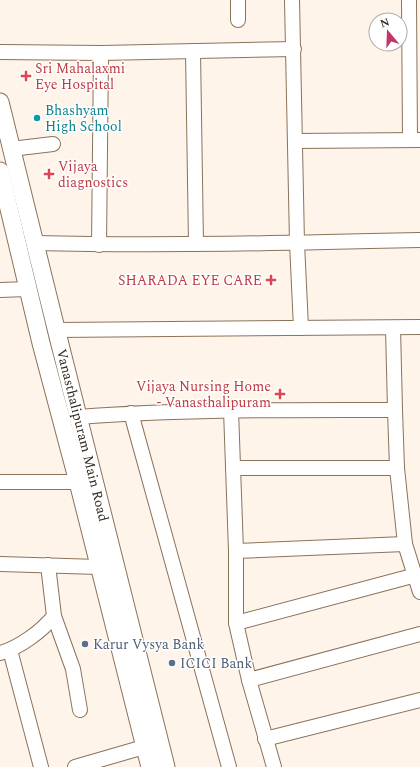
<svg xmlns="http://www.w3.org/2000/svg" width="420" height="767" font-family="Spectral,serif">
	<rect width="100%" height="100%" fill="#fef4e9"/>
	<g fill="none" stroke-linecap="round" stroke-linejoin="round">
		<!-- minor casing -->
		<g stroke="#8a735b" stroke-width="16">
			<g id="minor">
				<polyline points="238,0 238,20"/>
				<polyline points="292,0 297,243 301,328"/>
				<polyline points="409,0 410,140"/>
				<polyline points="193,51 196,244"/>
				<polyline points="0,52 101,53 294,49"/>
				<polyline points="295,141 420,140"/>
				<polyline points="11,149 53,144"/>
				<path d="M 34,243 C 163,246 292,243 420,240"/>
				<polyline points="99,245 101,53"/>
				<polyline points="0,290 28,289"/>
				<polyline points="393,328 395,410"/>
				<polyline points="56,330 420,327"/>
				<polyline points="231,410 236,551 236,623 249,680 274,767"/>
				<polyline points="131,413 229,767"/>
				<path d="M 79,417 C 184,409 289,410 395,410 L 397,468 L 405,544 L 420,592"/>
				<polyline points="233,468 397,468"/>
				<polyline points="0,482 78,482 87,479"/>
				<polyline points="236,551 405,544"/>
				<polyline points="0,564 99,567 109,565"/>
				<polyline points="54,616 73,669 80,710"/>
				<polyline points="236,623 416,575"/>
				<polyline points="10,650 41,767"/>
				<path d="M 0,653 C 19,648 42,631 54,616 L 48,565"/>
				<polyline points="249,680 420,634"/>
				<polyline points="265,739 420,700"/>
				<polyline points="75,767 144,747"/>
			</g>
		</g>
		<!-- tertiary casing -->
		<g stroke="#8a735b" stroke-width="19">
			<g id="tertiary">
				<path d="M 0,102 C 54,324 111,545 166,767"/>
				<polyline points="0,171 41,343 78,482 150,767"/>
			</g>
		</g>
		<!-- minor -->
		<use href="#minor" stroke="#fff" stroke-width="14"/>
		<!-- tertiary -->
		<use href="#tertiary" stroke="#fff" stroke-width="17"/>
	</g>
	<!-- markers -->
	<g fill="#e0444e" stroke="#fff" stroke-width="1.5">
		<path d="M24 70h4v4h4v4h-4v4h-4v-4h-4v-4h4z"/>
		<path d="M47 168h4v4h4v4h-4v4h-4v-4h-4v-4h4z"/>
		<path d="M269 274h4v4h4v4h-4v4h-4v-4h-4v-4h4z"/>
		<path d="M278 388h4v4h4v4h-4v4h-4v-4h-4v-4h4z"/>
	</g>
	<circle fill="#0f9aa8" stroke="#fff" stroke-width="1.5" cx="37" cy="118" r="4"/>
	<g fill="#5c6f8a" stroke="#fff" stroke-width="1.5">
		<circle cx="85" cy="644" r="4"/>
		<circle cx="172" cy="663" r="4"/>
	</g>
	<g text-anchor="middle" stroke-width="3" stroke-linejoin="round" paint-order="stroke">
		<!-- health labels -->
		<g font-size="14" fill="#be3a42" stroke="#fff" text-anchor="start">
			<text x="35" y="73">Sri Mahalaxmi<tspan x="35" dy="16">Eye Hospital</tspan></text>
			<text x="58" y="171">Vijaya<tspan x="58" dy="16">diagnostics</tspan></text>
			<text x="262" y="285" text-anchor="end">SHARADA EYE CARE</text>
			<text x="271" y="391" text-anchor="end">Vijaya Nursing Home<tspan x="271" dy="16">- Vanasthalipuram</tspan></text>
		</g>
		<!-- culture labels -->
		<g font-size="14" fill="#0d838f" stroke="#fff" text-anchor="start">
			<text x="45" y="115">Bhashyam<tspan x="45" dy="16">High School</tspan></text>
		</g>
		<!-- street labels -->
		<g font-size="14" fill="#352b21" stroke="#fff">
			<text transform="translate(83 435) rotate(76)" y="5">Vanasthalipuram Main Road</text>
		</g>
		<!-- service labels -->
		<g font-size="14" fill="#4e5e75" stroke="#fff" text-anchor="start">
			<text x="93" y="649">Karur Vysya Bank</text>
			<text x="180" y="668">ICICI Bank</text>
		</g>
	</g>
	<!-- north arrow -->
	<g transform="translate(388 32) rotate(341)"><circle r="19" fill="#ffffff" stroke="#aeaaa6"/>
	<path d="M0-3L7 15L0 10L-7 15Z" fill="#c2376b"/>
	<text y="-6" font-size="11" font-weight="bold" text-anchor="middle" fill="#352b21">N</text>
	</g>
</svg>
